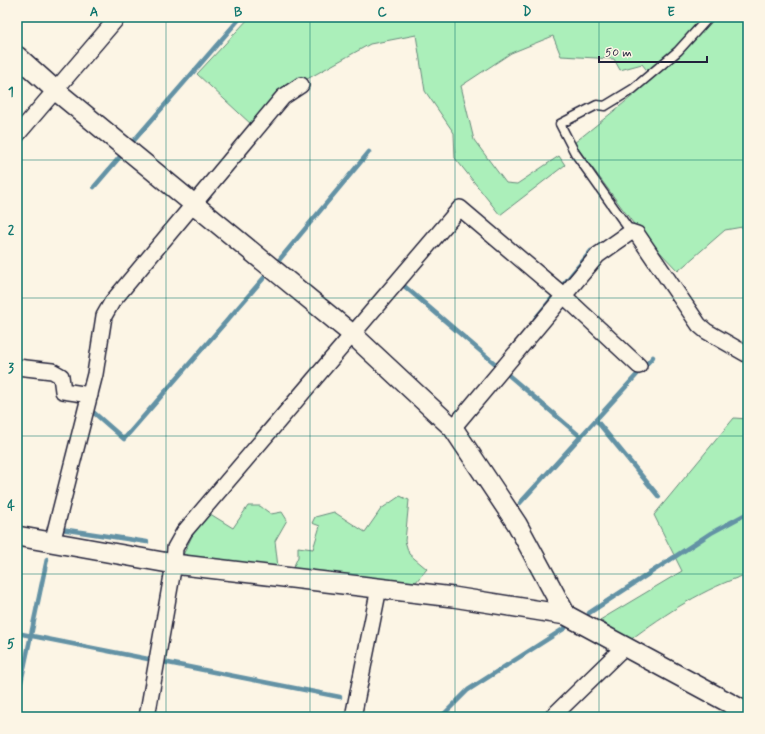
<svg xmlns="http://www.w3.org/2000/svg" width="765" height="734" font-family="Mynerve,sans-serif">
	<rect width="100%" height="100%" fill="#fcf5e5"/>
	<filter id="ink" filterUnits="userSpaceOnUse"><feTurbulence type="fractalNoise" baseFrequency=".025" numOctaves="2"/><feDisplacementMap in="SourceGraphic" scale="8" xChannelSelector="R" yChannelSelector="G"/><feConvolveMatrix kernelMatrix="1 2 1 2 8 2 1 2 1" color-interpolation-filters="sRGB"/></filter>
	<g filter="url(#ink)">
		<!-- green -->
		<g fill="#abefba" stroke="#66887a">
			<polygon points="250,17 748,17 748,226 725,230 678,271 636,227 574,143 635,94 652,77 642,64 620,70 614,59 561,56 553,36 511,53 461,86 474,140 506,183 517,184 559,156 565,165 500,215 455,158 454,133 425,91 416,35 370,44 291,88 283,87 252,125 197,74"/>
			<path d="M 734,418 L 748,419 L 748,574 C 705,588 666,613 630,640 L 600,620 L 682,571 L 654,515 Z"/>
			<polygon points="400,496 409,500 405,541 409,554 427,569 415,583 292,570 298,557 298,547 313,549 320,526 312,523 315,517 334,512 365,532 381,509"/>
			<polygon points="248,506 260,506 271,514 282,512 287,520 275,541 278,567 183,555 194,532 207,512 233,528"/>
		</g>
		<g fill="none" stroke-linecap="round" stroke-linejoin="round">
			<!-- stream -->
			<g stroke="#6392a5" stroke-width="4.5">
				<polyline points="130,145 241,17"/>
				<polyline points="94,187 124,152"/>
				<polyline points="275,265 369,152"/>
				<polyline points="403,285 581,437"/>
				<polyline points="535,319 591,251"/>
				<polyline points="91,416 92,411 124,439 269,272"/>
				<polyline points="596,420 659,497"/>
				<polyline points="520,503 653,357"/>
				<polyline points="61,527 61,529 147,542"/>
				<polyline points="589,613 711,533 748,513"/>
				<polyline points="17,633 340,697"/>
				<polyline points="17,701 47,559"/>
				<polyline points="441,717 468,690 565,628"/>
			</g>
			<!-- service casing -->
			<g stroke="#22223b" stroke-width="11">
				<polyline id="service" points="631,232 575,153 560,124 597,105 605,106 633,89 678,51 709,17"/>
			</g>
			<!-- minor casing -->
			<g stroke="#22223b" stroke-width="18">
				<g id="minor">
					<polyline points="17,135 118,17"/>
					<polyline points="17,367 52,371 61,376 63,391 90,395"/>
					<polyline points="453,428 598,255 631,232 637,234 699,325 706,331 748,355"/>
					<polyline points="52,543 95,374 104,316 112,302 283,97 301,85"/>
					<polyline points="147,717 174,564 175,548 184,532 460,208 563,295 639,366"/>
					<polyline points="353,717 379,588"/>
					<polyline points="552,717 624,647"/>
				</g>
			</g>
			<!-- tertiary casing -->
			<g stroke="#22223b" stroke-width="22">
				<g id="tertiary">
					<polyline points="17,56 55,90 352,334 453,428 517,524 566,615"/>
					<polyline points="17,536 174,564 453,597 566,615 748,713"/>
				</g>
			</g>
			<!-- service -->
			<use href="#service" stroke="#fcf5e5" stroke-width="8"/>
			<!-- minor -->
			<use href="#minor" stroke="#fcf5e5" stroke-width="15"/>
			<!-- tertiary -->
			<use href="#tertiary" stroke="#fcf5e5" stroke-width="19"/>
		</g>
	</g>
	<!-- grid -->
	<path fill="none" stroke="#0f766e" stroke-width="1" stroke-opacity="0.55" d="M 166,17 L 166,717M 310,17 L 310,717M 455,17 L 455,717M 599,17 L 599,717M 17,160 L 748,160M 17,298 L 748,298M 17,436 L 748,436M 17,574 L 748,574"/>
	<!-- margin -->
	<rect width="765" height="734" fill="none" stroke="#fcf5e5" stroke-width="44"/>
	<!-- scale -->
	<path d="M599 56v6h108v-6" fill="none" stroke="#22223b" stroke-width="2"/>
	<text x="605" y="56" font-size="12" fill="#22223b" stroke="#fcf5e5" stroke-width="3" paint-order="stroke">50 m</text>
	<rect x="22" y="22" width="721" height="690" fill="none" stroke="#0f766e" stroke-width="1.5"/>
	<g font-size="13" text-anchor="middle" font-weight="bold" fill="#0f766e">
		<text x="94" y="16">A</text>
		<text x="238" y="16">B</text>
		<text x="382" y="16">C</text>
		<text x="527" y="16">D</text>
		<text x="671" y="16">E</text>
		<text x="11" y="96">1</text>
		<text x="11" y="234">2</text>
		<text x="11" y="372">3</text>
		<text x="11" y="510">4</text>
		<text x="11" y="648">5</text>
	</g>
</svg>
